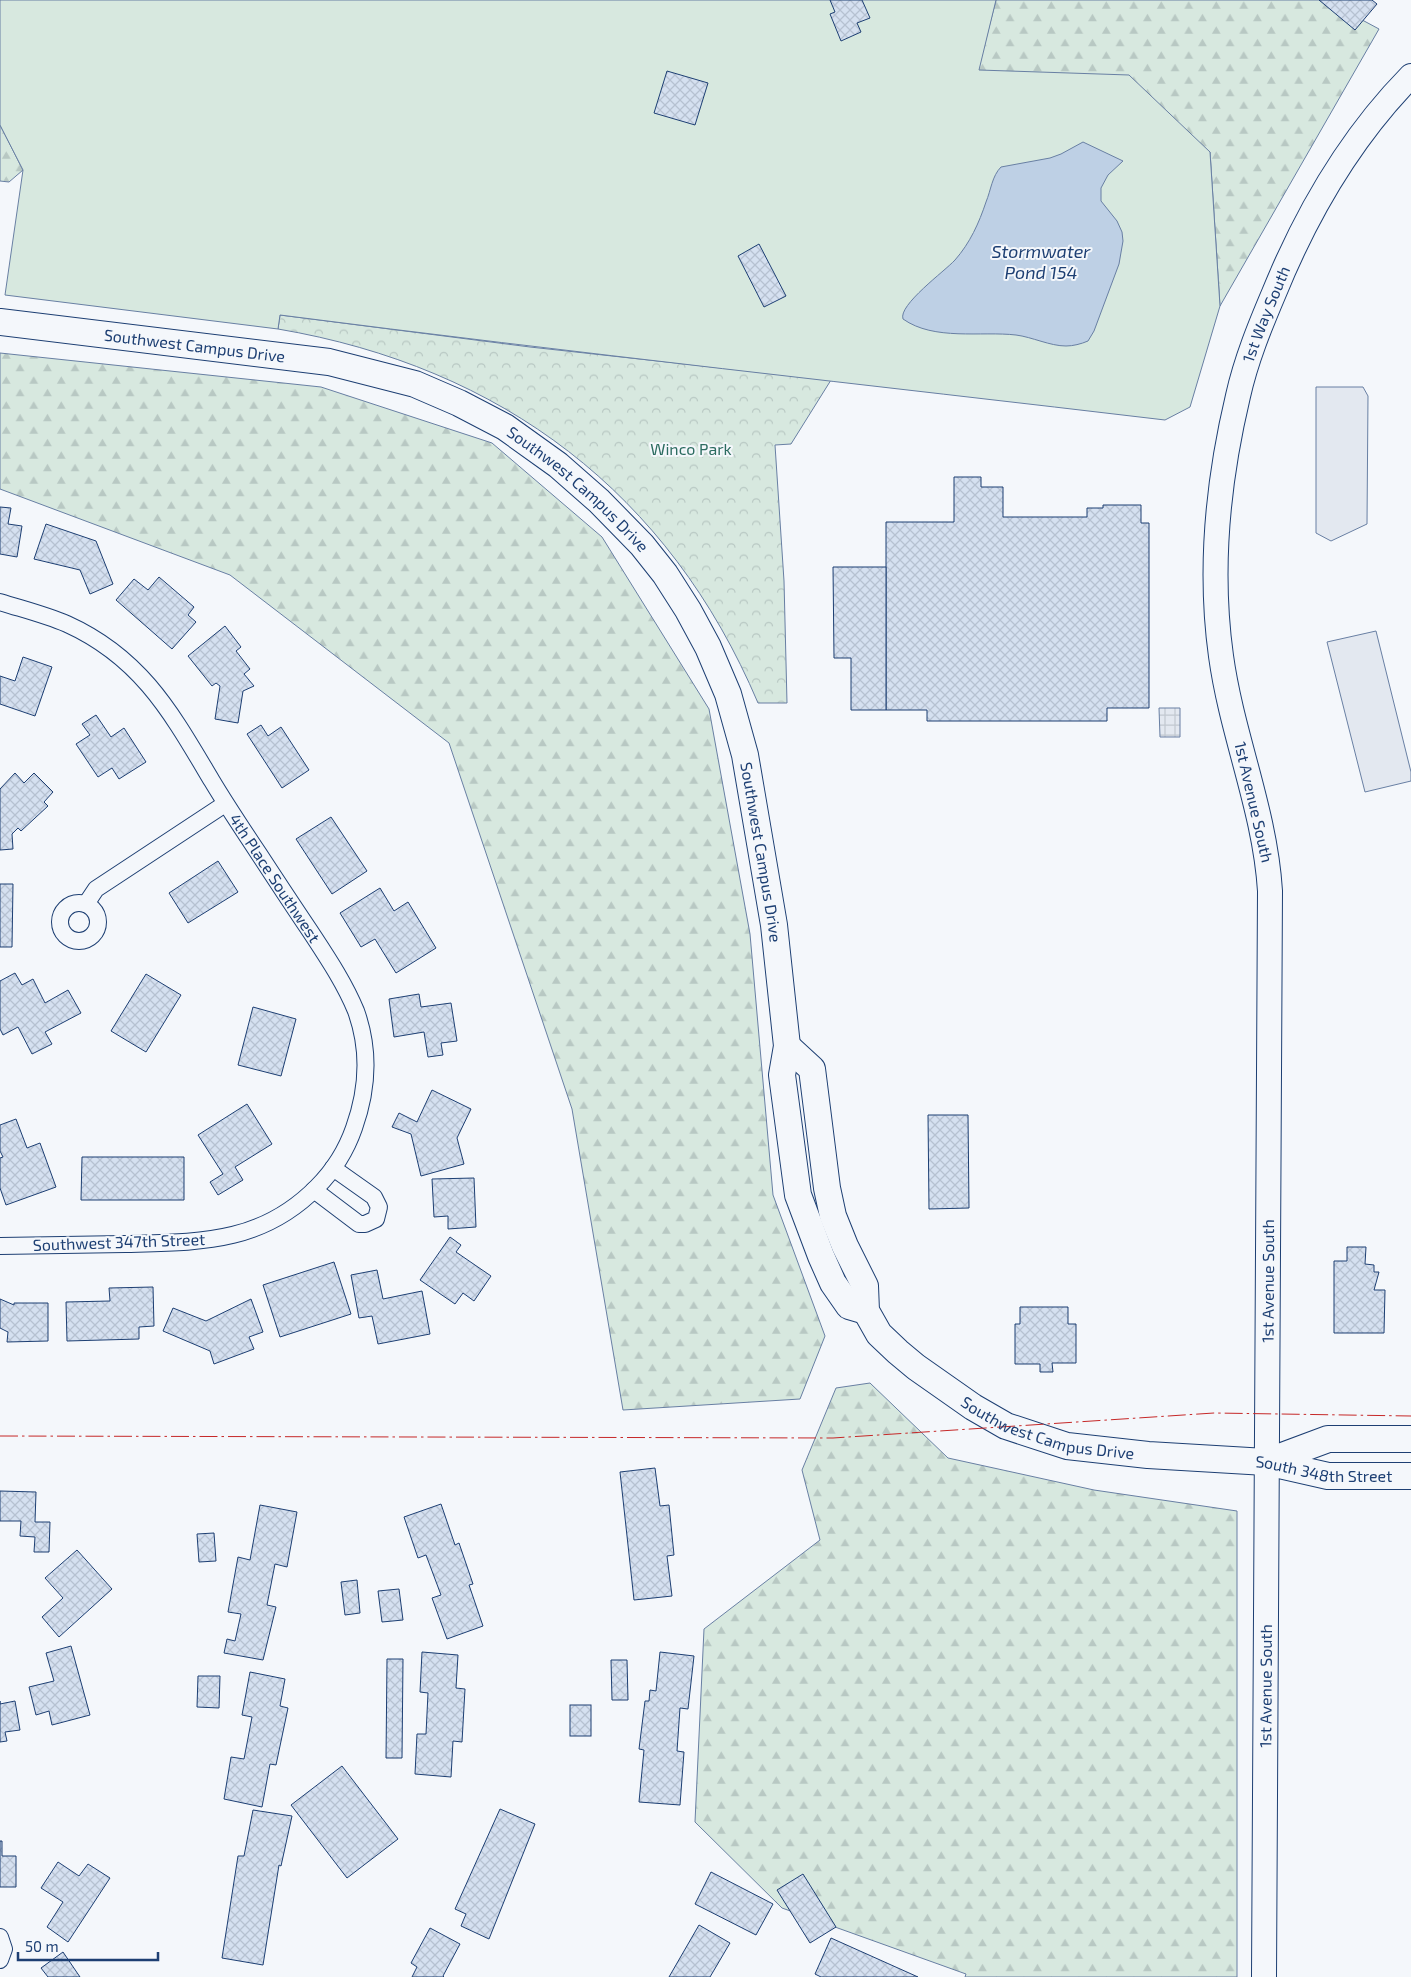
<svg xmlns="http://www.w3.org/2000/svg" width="1411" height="1977" font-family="'Exo 2',sans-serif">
	<defs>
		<pattern id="forest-firs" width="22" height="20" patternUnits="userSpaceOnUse" patternTransform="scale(1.25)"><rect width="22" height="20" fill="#d7e8df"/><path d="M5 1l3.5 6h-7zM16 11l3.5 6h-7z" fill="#b8c8c3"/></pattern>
		<pattern id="park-crowns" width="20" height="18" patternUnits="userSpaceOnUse" patternTransform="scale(1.25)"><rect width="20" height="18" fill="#d7e8df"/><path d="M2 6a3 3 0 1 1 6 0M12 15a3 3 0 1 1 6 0" fill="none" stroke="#b8c8c3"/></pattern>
		<pattern id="plaza-grid" width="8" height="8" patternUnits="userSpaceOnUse" patternTransform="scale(1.25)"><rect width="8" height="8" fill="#e3e8f0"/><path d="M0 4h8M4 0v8" fill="none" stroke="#c2c8d1"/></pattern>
		<pattern id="building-cross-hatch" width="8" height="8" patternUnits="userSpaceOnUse" patternTransform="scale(1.25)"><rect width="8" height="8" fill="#d5e0f0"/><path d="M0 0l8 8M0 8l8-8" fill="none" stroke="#b6c1d1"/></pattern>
	</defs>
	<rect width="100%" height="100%" fill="#f4f7fb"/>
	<!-- forest -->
	<g fill="url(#forest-firs)" stroke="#687fa3">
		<polygon points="996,0 1325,0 1379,29 1220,306 1210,152 978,70"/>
		<polygon points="0,125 23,170 9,182 0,181"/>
		<polygon points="0,353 321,387 492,443 602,537 709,709 750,934 773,1195 825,1336 800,1399 623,1410 572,1109 449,743 230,575 0,489"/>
		<polygon points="870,1383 948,1458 1094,1490 1237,1511 1237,1977 965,1977 966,1974 782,1908 695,1822 704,1629 820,1540 802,1470 836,1388"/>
	</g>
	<!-- park -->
	<path fill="url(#park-crowns)" stroke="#687fa3" d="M 280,315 L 530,347 L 831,380 L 791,444 L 775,445 L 784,581 L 787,703 L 758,703 C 669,493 502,367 278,329 Z"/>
	<!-- pitch -->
	<path fill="#d7e8df" stroke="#687fa3" d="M 0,0 L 996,0 L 979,70 L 1129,75 L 1210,152 L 1220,306 L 1190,407 L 1165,420 C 870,385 575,353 280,315 L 278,329 L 5,295 L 23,170 L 0,125 Z"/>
	<!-- parking -->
	<g fill="#e3e8f0" stroke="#687fa3">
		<polygon points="1316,387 1363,387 1368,396 1367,524 1331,541 1316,533"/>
		<polygon points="1376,631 1411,772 1411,781 1365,792 1327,642"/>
	</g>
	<!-- plaza -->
	<polygon fill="url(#plaza-grid)" stroke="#687fa3" points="1159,708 1180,708 1180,737 1160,737"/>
	<!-- water -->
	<path fill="#bed0e5" stroke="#687fa3" d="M 1083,142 L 1123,161 L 1108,175 L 1101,188 L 1101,201 L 1117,221 L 1122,232 L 1123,241 L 1119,264 L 1094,331 L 1088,341 C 1081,344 1073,346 1066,346 C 1050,346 1032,337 1016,335 C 981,331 934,341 903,319 C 898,305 945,271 955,260 C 970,243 979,223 986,202 C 991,190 992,176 1001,167 L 1050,158 L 1061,154 Z"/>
	<!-- building -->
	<g fill="url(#building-cross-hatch)" stroke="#1d3f73">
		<polygon points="830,0 862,0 870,18 857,23 861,32 841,41 830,14 835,12"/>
		<polygon points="1319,0 1372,0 1377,4 1355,30"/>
		<polygon points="667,71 708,83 695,125 654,113"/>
		<polygon points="759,244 786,296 764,307 738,256"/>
		<polygon points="954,477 981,477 981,487 1003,487 1003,517 1087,517 1087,508 1103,508 1103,505 1141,505 1141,523 1149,523 1149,708 1107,708 1107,721 927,721 927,710 886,710 886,522 954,522"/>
		<polygon points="0,507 11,508 8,524 22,526 17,557 0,554"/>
		<polygon points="46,524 96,541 113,584 90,594 80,570 34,559"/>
		<polygon points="833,567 886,567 886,710 851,710 851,658 834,658"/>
		<polygon points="159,577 194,607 188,615 196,622 172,649 116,600 134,579 148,590"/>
		<polygon points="225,626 241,647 236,651 250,669 244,674 254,686 243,691 238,723 215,719 220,686 216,683 212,686 188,656"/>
		<polygon points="23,657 52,667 35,716 0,704 0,676 15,681"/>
		<polygon points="96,715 111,737 124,728 146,762 119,779 112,768 98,777 76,744 90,735 82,724"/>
		<polygon points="261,725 268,736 281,727 309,770 282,788 247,734"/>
		<polygon points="15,773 24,783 34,773 53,792 44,802 48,806 21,831 18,828 12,834 13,849 0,850 0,789"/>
		<polygon points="331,817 367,871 332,894 296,839"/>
		<polygon points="218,861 238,892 188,923 169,893"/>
		<polygon points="0,884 13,884 12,947 0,947"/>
		<polygon points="380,888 394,911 408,902 436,948 396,973 375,939 361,947 340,913"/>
		<polygon points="15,973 22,985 33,979 45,1003 68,990 81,1013 45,1032 52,1044 32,1054 18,1027 3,1035 0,1029 0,981"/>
		<polygon points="146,974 181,995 146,1052 111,1031"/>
		<polygon points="419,994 421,1007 451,1003 457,1041 441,1043 443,1055 428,1057 424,1032 394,1037 389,999"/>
		<polygon points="253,1007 296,1019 281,1076 238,1065"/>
		<polygon points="432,1090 471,1109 457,1138 464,1164 421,1176 411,1134 392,1127 399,1113 417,1122"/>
		<polygon points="247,1104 272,1144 235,1167 243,1180 218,1195 210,1182 223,1174 198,1135"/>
		<polygon points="928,1115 968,1115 969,1208 929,1209"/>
		<polygon points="16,1119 27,1148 40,1143 56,1187 6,1205 0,1188 0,1158 3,1157 0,1151 0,1125"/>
		<polygon points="82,1157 184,1157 184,1200 81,1200"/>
		<polygon points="474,1178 476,1227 448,1229 448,1216 434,1217 432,1179"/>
		<polygon points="450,1237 461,1245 456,1252 491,1276 474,1301 463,1293 455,1304 420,1280"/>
		<polygon points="1347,1247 1366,1247 1365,1264 1374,1265 1374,1272 1379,1272 1374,1290 1385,1290 1384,1333 1334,1333 1334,1261 1347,1261"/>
		<polygon points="334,1262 351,1314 280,1337 263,1285"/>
		<polygon points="377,1270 383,1299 422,1291 430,1334 378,1344 372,1316 359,1318 351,1275"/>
		<polygon points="153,1287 154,1326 139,1327 139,1339 67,1341 66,1302 110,1301 109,1288"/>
		<polygon points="0,1299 14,1305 14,1303 48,1303 48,1341 7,1342 8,1332 0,1328"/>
		<polygon points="251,1299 263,1332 249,1337 254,1349 214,1364 210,1351 163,1331 173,1308 206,1321"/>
		<polygon points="1020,1307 1068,1307 1068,1324 1076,1324 1076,1363 1052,1363 1053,1372 1040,1372 1040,1364 1015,1364 1015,1324 1020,1324"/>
		<polygon points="655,1468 660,1506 669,1505 674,1555 667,1556 672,1596 634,1600 620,1472"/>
		<polygon points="0,1491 36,1492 35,1522 50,1522 49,1552 34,1552 35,1537 20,1536 21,1521 0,1521"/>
		<polygon points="441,1504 455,1545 459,1543 473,1584 469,1585 483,1626 447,1639 432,1598 441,1595 426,1555 418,1558 404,1517"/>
		<polygon points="260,1505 297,1512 287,1567 275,1564 267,1605 276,1607 263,1660 224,1653 227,1639 235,1641 241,1614 228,1612 238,1557 250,1560"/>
		<polygon points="214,1533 216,1561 199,1562 197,1534"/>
		<polygon points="77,1550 112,1589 59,1637 42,1617 63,1598 45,1578"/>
		<polygon points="357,1580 360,1613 345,1615 341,1582"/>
		<polygon points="399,1589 403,1620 382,1622 378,1591"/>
		<polygon points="71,1646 90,1715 52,1725 49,1711 36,1715 29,1687 54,1681 46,1653"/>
		<polygon points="422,1652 458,1655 456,1688 465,1689 462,1742 453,1741 451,1777 415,1774 417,1734 426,1734 428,1693 420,1692"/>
		<polygon points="660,1652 694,1656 688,1709 680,1708 677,1751 684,1752 680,1805 639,1802 644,1750 639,1749 645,1701 649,1701 650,1690 656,1691"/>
		<polygon points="387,1659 403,1659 402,1758 386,1758"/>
		<polygon points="611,1660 627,1660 628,1700 612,1700"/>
		<polygon points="250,1672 285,1679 280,1706 288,1708 276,1765 270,1764 262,1807 224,1799 231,1757 244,1759 252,1717 242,1715"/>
		<polygon points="198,1676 220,1676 219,1708 197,1707"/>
		<polygon points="0,1701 0,1704 15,1701 20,1730 5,1732 7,1741 0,1742"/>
		<rect x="570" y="1705" width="21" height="31"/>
		<polygon points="342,1766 398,1839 347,1878 291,1805"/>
		<polygon points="500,1809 535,1824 489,1939 461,1926 466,1914 455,1909"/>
		<polygon points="253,1810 292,1816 281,1866 279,1865 263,1965 222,1958 238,1856 244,1856"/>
		<polygon points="0,1841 2,1841 2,1856 16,1856 16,1887 0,1887"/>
		<polygon points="58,1862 79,1876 88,1864 110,1878 68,1942 47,1927 63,1902 41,1888"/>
		<polygon points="711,1872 773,1904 756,1935 695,1904"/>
		<polygon points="803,1874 836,1927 810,1943 777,1890"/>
		<polygon points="699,1925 730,1943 710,1977 669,1977"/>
		<polygon points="430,1928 460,1944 443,1976 444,1977 412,1977 417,1967 411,1963"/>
		<polygon points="831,1938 918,1977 821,1977 815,1974"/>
		<polygon points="63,1952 80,1977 48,1977 41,1968"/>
	</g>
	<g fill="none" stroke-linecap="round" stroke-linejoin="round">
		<!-- street casing -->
		<g stroke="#1d3f73" stroke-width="18">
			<g id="street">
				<path id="s1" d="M 0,602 C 22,609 46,615 67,624 C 142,658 172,714 212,781 C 227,806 243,830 259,854 C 276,880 293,906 310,931 C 327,957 344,982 356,1011 C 370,1050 368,1089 354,1128 C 346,1151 334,1170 317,1187 C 261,1244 199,1242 125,1244 C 83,1245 42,1245 0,1246"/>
				<circle cx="79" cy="922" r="19"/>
				<polyline points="86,904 96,889 225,804"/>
				<polyline points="314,1190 359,1224 365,1224 376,1219 379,1207 374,1197 333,1168"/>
				<polyline points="0,1937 4,1949 0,1960"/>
			</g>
		</g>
		<!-- secondary casing -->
		<g stroke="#1d3f73" stroke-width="26">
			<g id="secondary">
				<path id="s2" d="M 1264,1977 L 1270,891 C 1265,810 1232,736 1221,656 C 1209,570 1218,480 1238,396 C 1246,360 1260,326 1274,293 C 1307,212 1350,138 1411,76"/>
			</g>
		</g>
		<!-- primary casing -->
		<g stroke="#1d3f73" stroke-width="28">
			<g id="primary">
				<path id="s3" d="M 0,322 L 329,362 L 415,384 L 459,403 L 505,427 L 558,465 L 599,501 L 642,545 L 665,574 L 688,610 L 708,647 L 728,694 L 745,755 L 774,925 L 787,1046 L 782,1075 L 798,1195 L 821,1256 L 833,1283 L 849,1306 L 866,1311"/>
				<path id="s4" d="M 787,1046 L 812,1069 L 827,1188 L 833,1216 L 845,1246 L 865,1286 L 866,1311 L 879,1334 L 898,1352 L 916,1367 L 973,1407 L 1006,1426 L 1067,1446 L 1148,1455 L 1266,1462 L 1328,1476 L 1411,1476"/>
				<polyline points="1266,1462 1328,1439 1411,1439"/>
			</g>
		</g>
		<!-- street -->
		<use href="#street" stroke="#f4f7fb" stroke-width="16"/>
		<!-- secondary -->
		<use href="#secondary" stroke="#f4f7fb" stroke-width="24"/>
		<!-- primary -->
		<use href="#primary" stroke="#f4f7fb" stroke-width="26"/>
		<!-- power -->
		<polyline stroke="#c62828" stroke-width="1" stroke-dasharray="18 4 2.5 4" stroke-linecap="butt" points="0,1436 833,1438 1214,1413 1411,1416"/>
	</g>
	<g text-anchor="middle" stroke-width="4" stroke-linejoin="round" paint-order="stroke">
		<!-- street labels -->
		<g font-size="16" fill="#1d3f73" stroke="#f4f7fb">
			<text dy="6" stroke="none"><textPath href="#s2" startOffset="1675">1st Way South</textPath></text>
			<text dy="6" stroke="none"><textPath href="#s3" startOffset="196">Southwest Campus Drive</textPath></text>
			<text dy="6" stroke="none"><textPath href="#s3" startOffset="616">Southwest Campus Drive</textPath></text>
			<text transform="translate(1254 802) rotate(77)" y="6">1st Avenue South</text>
			<text dy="6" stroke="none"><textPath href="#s3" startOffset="1036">Southwest Campus Drive</textPath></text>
			<text dy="6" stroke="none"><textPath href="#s1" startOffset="404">4th Place Southwest</textPath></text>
			<text transform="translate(119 1242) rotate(-2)" y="6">Southwest 347th Street</text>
			<text dy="6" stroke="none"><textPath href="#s2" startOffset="696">1st Avenue South</textPath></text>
			<text dy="6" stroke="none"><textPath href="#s4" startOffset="509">Southwest Campus Drive</textPath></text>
			<text dy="6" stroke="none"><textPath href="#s4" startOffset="791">South 348th Street</textPath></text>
			<text dy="6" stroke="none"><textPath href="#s2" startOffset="291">1st Avenue South</textPath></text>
		</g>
		<!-- park labels -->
		<g font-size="16" fill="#2c6c60" stroke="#f4f7fb">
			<text x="691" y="455">Winco Park</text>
		</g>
		<!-- water labels -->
		<g font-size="18" font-style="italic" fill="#1d3f73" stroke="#f4f7fb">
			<text x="1041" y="258">Stormwater<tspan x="1041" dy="21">Pond 154</tspan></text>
		</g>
	</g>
	<!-- scale -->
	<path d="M18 1952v8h140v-8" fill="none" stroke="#1d3f73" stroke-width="2.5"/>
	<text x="25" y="1952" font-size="15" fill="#1d3f73" stroke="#f4f7fb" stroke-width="4" paint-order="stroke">50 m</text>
</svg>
